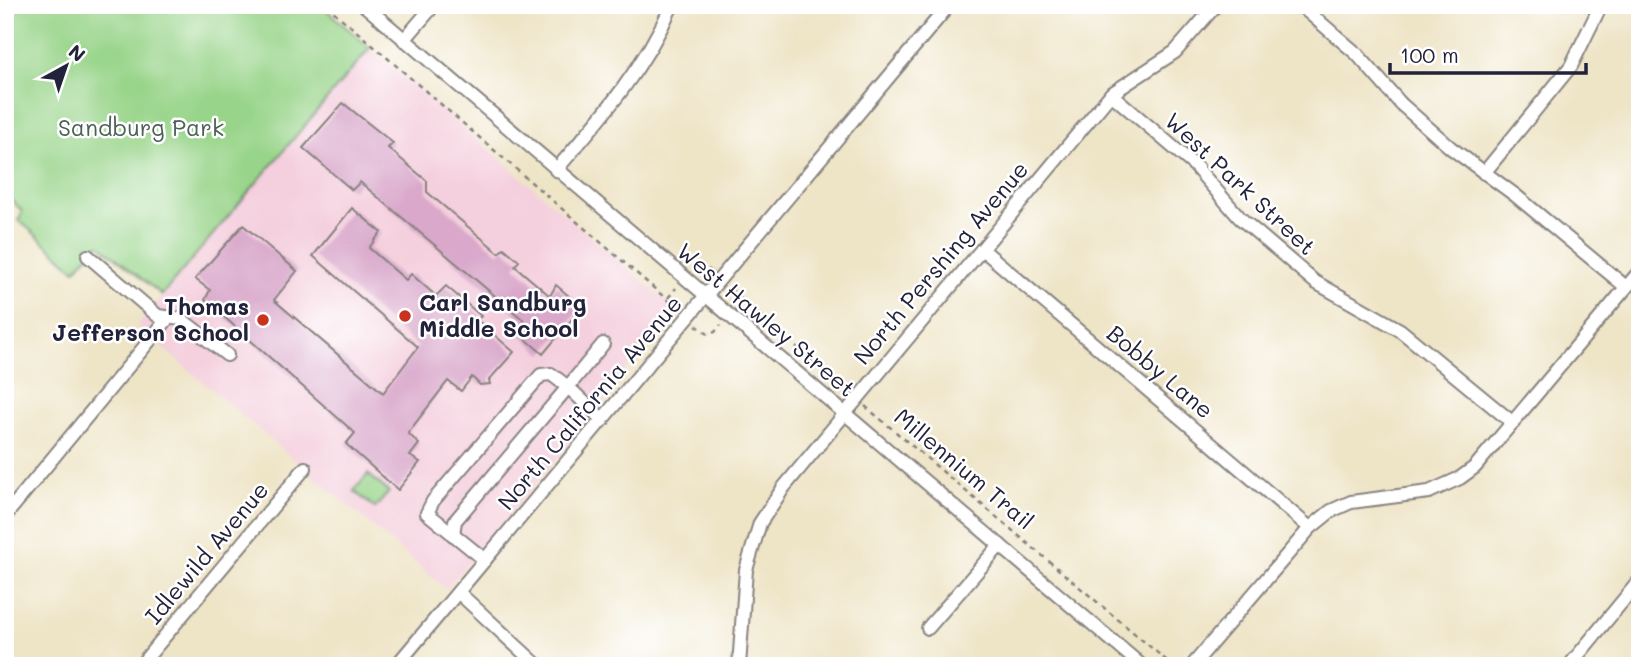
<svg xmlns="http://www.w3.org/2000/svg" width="1645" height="671" font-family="Mali,sans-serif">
	<rect width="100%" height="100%" fill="#fff"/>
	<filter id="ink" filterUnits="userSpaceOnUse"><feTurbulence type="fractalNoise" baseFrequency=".0143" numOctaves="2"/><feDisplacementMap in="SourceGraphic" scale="14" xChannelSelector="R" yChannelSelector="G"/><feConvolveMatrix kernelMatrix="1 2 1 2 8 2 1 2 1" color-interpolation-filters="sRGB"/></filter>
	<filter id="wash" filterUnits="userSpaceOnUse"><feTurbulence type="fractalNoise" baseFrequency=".00686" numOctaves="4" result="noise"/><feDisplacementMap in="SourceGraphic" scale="28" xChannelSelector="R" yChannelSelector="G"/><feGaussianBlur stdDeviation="1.57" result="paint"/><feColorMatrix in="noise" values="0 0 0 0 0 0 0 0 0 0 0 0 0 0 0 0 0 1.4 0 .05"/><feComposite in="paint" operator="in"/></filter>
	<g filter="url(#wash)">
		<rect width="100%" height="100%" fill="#eee4c6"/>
		<!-- built -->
		<polygon fill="#f4cfdd" points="370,48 672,306 582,430 446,589 137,326"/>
		<!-- green -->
		<g fill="#98d489" stroke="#5d7b62" stroke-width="2">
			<polygon points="5,5 321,5 370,48 162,295 99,244 75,270 19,220 22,211 5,194"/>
			<polygon points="368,474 389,492 375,508 354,491"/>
		</g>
		<g id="blocks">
			<!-- building -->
			<g fill="#d9a8cb">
				<polygon points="343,103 393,143 388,148 427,181 427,192 499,253 504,248 519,261 515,266 550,296 556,285 582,307 543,354 519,333 527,323 360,182 352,190 303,148"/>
				<polygon points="352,208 381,232 369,248 406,280 411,274 436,296 446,286 481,316 477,320 514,352 489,380 490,384 480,385 472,377 461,391 448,381 408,433 419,444 410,456 420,462 398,490 346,444 355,433 205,300 210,290 195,279 243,225 297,271 274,300 383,393 418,347 313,256"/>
			</g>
		</g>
	</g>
	<g filter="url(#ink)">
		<use href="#blocks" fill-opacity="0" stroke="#888380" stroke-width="2"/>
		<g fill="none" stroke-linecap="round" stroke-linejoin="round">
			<!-- minor casing -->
			<g stroke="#888380" stroke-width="16">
				<g id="minor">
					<polyline points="364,5 1142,666"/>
					<polyline points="1300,5 1357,54 1401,104 1451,148 1515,195 1626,287"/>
					<polyline points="404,40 434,5"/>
					<polyline points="1111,94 1195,166 1240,218 1315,282 1400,330 1513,423"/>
					<path d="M 556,170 C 601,118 644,69 672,5"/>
					<polyline points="1484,173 1571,66 1601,5"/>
					<polyline points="982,249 1310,528"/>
					<polyline points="88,256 158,316 181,319 227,355"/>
					<polyline points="5,516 169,317"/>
					<polyline points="453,535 455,521 568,387 603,420"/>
					<polyline points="485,560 427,513 433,501 541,375 551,374 568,387 603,344"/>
					<polyline points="458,592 538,666"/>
					<polyline points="928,628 1000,545"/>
					<polyline points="140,666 305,468"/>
					<polyline points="396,666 949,5"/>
					<polyline points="739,666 746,570 760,523 784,487 1111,94 1175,52 1216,5"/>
					<polyline points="1192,666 1310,528 1331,511 1351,502 1429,492 1460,478 1475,467 1640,271"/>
					<polyline points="1569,666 1640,580"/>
				</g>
			</g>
			<!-- path -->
			<g stroke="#888380" stroke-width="2.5" stroke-dasharray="5 5" stroke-linecap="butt">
				<polyline points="326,5 678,309"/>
				<polyline points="693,270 700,263 712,272"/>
				<polyline points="730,288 743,300"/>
				<polyline points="668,298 676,288"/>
				<polyline points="737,307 743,300 847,391"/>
				<polyline points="696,325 708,334 715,332 721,325"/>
				<polyline points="865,406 1173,666"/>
			</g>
			<!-- minor -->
			<use href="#minor" stroke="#fff" stroke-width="12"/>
		</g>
	</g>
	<!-- markers -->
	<g fill="#c8321e" stroke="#fff" stroke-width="2.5">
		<circle cx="405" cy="316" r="7"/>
		<circle cx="263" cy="320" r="7"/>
	</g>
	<g text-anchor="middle" stroke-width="5" stroke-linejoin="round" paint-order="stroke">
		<!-- park labels -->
		<g font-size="23" fill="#4b6056" stroke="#fff">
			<text x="141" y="136">Sandburg Park</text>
		</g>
		<!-- street labels -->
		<g font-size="23" fill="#22223b" stroke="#fff">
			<text transform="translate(1240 184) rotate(43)" y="8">West Park Street</text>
			<text transform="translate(941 263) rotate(-50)" y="8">North Pershing Avenue</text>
			<text transform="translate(766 320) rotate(40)" y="8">West Hawley Street</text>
			<text transform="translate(1160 372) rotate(40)" y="8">Bobby Lane</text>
			<text transform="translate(590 403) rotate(-50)" y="8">North California Avenue</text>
			<text transform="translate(964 469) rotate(40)" y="8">Millennium Trail</text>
			<text transform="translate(207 553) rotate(-50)" y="8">Idlewild Avenue</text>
		</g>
		<!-- poi labels -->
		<g font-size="23" font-weight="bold" fill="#22223b" stroke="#fff" text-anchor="start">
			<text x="419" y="311">Carl Sandburg<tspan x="419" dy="26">Middle School</tspan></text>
			<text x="249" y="315" text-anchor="end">Thomas<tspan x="249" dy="26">Jefferson School</tspan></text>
		</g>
	</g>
	<!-- margin -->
	<rect width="1645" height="671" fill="none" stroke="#fff" stroke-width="28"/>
	<!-- north arrow -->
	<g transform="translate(66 66) rotate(40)" stroke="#ffffff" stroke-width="5" paint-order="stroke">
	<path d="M0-5L12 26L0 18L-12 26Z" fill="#22223b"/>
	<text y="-10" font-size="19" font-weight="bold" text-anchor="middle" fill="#22223b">N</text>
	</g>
	<!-- scale -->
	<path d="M1390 63v10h196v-10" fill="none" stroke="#22223b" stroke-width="3.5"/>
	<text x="1400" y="63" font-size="21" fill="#22223b" stroke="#ffffff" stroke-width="5" paint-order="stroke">100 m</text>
</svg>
